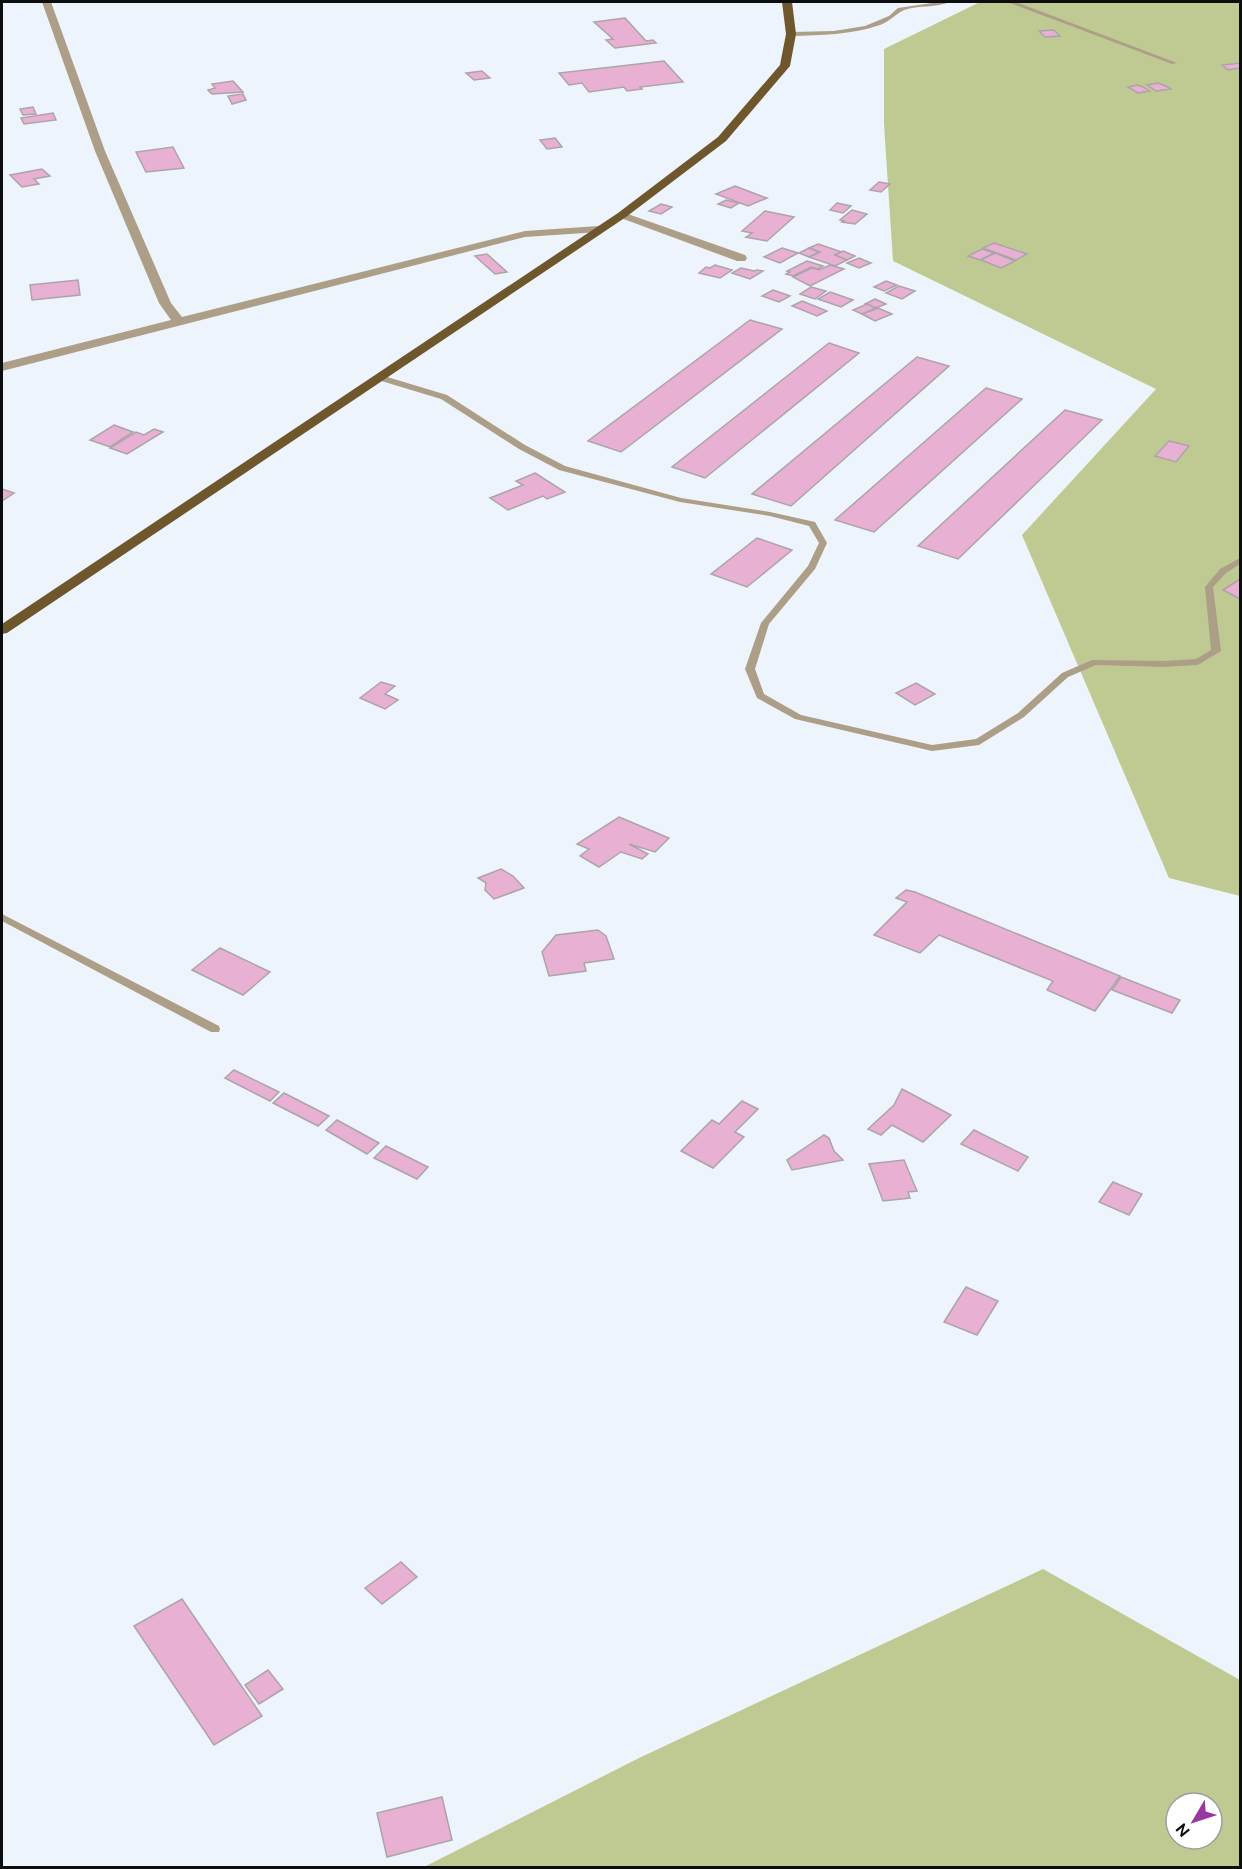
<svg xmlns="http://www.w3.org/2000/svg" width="1242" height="1869" font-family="Ubuntu,sans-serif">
	<rect width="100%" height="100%" fill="#eef4fb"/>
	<!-- green -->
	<g fill="#bfca93" fill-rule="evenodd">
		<polygon points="980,2 1240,2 1240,896 1169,878 1022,535 1156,389 893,261 884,124 884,49"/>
		<path d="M 1043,1569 L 1240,1680 L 1240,1867 L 424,1867 L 639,1758 ZM 1176,1803 L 1212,1803 L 1212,1839 L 1176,1839 Z"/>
	</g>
	<!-- building -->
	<g fill="#e8b0d3" stroke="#aca4a8" stroke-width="1.5">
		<polygon points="625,18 646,41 653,40 656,43 615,48 606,40 613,39 594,22"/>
		<polygon points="1054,30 1060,36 1045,37 1039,31"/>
		<polygon points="664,61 683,82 640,87 642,89 627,91 624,87 589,92 582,83 569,85 559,73"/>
		<polygon points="1240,63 1240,68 1228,70 1222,65"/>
		<polygon points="482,71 490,78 474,80 466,73"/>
		<polygon points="233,81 243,92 212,94 208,90 215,88 212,84"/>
		<polygon points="1158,83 1166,86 1171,89 1156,91 1147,85"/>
		<polygon points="1137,85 1143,87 1149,91 1138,93 1128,87"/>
		<polygon points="243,94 246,100 232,104 228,96"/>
		<polygon points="33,107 36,114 23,115 20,109"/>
		<polygon points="53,113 56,120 24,124 21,118"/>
		<polygon points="555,138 562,147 547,149 540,140"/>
		<polygon points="173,147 184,168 146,172 136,152"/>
		<polygon points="42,169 50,176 34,179 39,184 22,187 10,175"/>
		<polygon points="879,182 890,184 881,192 870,190"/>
		<polygon points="735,186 761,196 767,198 748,206 716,194"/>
		<polygon points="726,200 739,203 731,208 718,204"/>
		<polygon points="837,203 851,206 843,213 830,210"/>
		<polygon points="661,204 672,207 661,214 649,211"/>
		<polygon points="852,210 867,214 855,224 842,222 844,221 840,220"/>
		<polygon points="765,211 794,217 767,241 746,237 752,233 742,231"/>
		<polygon points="994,243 1027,254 1016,260 983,248"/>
		<polygon points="818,244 842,252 835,255 847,260 835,266 809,257 820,252 809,248"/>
		<polygon points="782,248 798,253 780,263 764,257"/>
		<polygon points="809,248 819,252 809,257 799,253"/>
		<polygon points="982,249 994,253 980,260 968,256"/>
		<polygon points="843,251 855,256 847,260 835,255"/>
		<polygon points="995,253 1015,261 1001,268 981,260"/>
		<polygon points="487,254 507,272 495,274 475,256"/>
		<polygon points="859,258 871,263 859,268 847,263"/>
		<polygon points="807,261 823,266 818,269 811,267 793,276 786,274 790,272 787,271"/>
		<polygon points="715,265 732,270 720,278 699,273 706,267 710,268"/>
		<polygon points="830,265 844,269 810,286 793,277 812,268 819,270"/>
		<polygon points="741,268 754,271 757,270 763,271 750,279 732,273"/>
		<polygon points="78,280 80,295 32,300 30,285"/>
		<polygon points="886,281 897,285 884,291 874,287"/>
		<polygon points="899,286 915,291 902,299 886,293"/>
		<polygon points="811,287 826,291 815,299 800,294"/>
		<polygon points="773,290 790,296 779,302 762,296"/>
		<polygon points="830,292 853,300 841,307 818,299"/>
		<polygon points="875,299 886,304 876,308 865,304"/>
		<polygon points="802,301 827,311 817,316 792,306"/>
		<polygon points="867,304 876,308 862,314 853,310"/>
		<polygon points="878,308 892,314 875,321 862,314"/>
		<polygon points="750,320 782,329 621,452 588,441"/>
		<polygon points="829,343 859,353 705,478 672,467"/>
		<polygon points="917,357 949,366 791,506 752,494"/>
		<polygon points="986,388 1022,399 874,532 835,520"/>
		<polygon points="1065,410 1102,420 958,559 918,546"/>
		<polygon points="114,425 133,432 110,447 90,440"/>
		<polygon points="154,429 163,432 127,454 110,448 136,432 144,435"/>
		<polygon points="1169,441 1189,446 1176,462 1155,456"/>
		<polygon points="535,473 565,492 547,499 543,496 508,510 490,498 523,485 516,481"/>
		<polygon points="2,489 14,493 2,501"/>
		<polygon points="757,538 792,550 747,587 711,574"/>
		<polygon points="1240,579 1240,599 1223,590"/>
		<polygon points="381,682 395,686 385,694 398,700 385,709 360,698"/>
		<polygon points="916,683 935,694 915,705 896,693"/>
		<polygon points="619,817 669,838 655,852 629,844 648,854 642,859 621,852 599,867 580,856 589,849 577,844"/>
		<polygon points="501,869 513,876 524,888 494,899 485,890 486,883 478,878"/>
		<polygon points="906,890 915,892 1120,976 1095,1011 1047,990 1053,981 939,935 920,953 874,935 907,902 896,898"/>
		<polygon points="598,930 606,936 614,959 584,963 586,971 549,976 542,952 556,935"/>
		<polygon points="220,948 270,972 243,995 192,970"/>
		<polygon points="1121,977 1180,1000 1172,1013 1112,990"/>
		<polygon points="234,1070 279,1092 270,1101 225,1078"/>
		<polygon points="902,1089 951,1115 923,1142 892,1125 881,1135 868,1129 894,1105"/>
		<polygon points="284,1093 329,1116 318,1126 273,1103"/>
		<polygon points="742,1101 758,1109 735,1132 744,1137 713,1168 681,1151 712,1120 719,1124"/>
		<polygon points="337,1120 379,1143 367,1154 326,1130"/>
		<polygon points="974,1130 1028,1157 1018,1171 961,1144"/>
		<polygon points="824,1135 829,1138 834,1151 843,1160 792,1170 787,1160"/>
		<polygon points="386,1146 428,1167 417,1179 374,1158"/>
		<polygon points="904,1160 917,1191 908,1192 910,1198 883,1201 869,1164"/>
		<polygon points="1113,1182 1142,1194 1129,1215 1099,1202"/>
		<polygon points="966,1287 998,1301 977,1335 944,1322"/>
		<polygon points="401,1562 417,1577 382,1604 365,1588"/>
		<polygon points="182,1599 262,1716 214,1745 134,1626"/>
		<polygon points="268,1670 283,1689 259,1704 245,1685"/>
		<polygon points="442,1797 452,1840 387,1857 377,1813"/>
	</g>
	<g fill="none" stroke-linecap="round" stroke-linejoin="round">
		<!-- lane -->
		<g fill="#ac9e87" fill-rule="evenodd">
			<path d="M 939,2 L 950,2 C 936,8 918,5 904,10 C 897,13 889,22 880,25 C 852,35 820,35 791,36 L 788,34 L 791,32 L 834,31 L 865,26 L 889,16 L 898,8 Z"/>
			<polygon points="1010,2 1016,2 1177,63 1172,64 1010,3"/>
			<polygon points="378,376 384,376 447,395 525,445 565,466 681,498 770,512 815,522 827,543 815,569 769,624 755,669 764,694 801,715 932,745 976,739 1018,713 1062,673 1092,660 1164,661 1196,659 1211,650 1205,587 1220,569 1240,558 1240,564 1226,573 1213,587 1221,651 1198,665 1164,667 1096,665 1068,677 1024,717 979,745 932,751 795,719 757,698 745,669 761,623 808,566 819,543 809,526 770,516 680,502 559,470 519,449 441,399 378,380"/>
			<polygon points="2,914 219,1026 220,1029 219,1032 211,1032 2,921"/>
		</g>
		<!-- street -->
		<g fill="#ac9e87" fill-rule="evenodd">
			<polygon points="42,2 51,2 105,151 171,303 182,317 525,231 599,226 605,229 599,232 525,237 2,371 2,363 171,320 159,303 95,151"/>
			<polygon points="622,212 745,255 747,258 745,261 737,261 618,217 616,215"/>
		</g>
		<!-- primary -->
		<polygon fill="#6f572d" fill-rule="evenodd" points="782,2 792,2 796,34 790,66 726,141 626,217 7,633 2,634 2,624 618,213 718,137 780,65 786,34"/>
	</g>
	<!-- border -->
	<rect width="1242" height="1869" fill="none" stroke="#0b0d0f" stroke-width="6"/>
	<!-- north arrow -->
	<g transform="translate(1194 1821) rotate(231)"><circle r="28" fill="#ffffff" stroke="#9d9e9f" stroke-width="1.5"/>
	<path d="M0-4.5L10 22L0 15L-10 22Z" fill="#98379f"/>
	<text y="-9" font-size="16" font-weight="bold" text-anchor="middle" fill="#0b0d0f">N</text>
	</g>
</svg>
